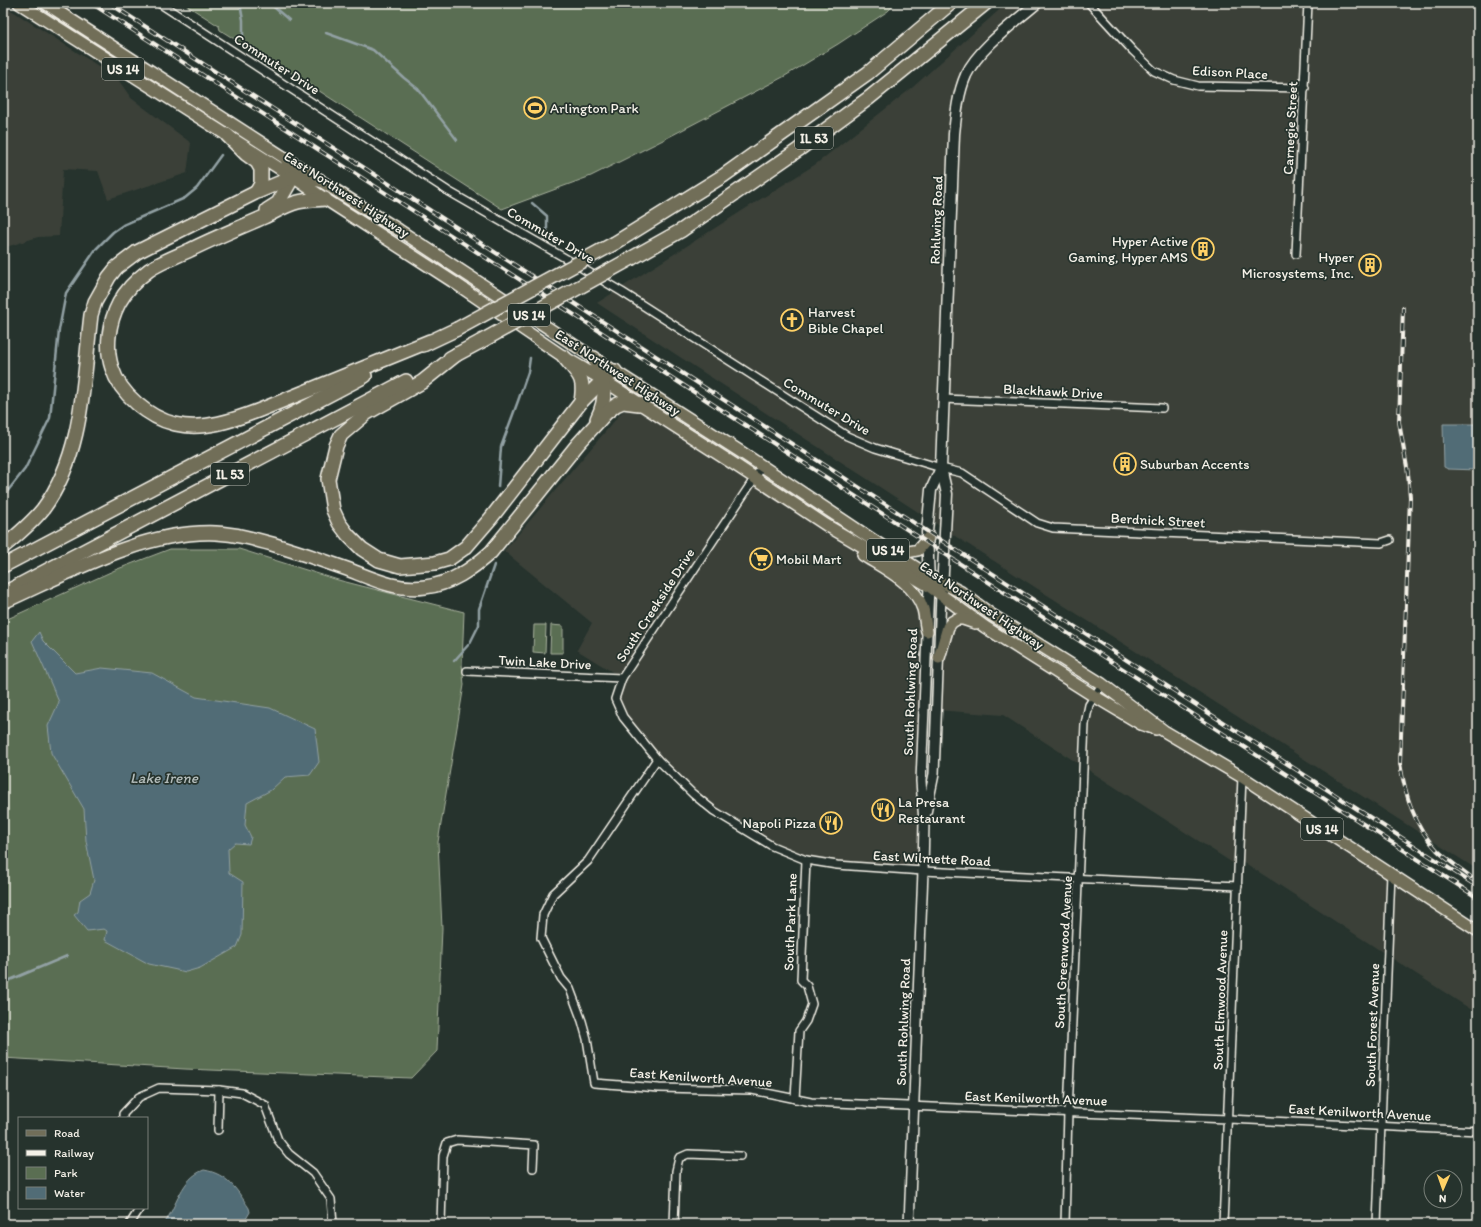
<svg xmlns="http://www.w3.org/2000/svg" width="1481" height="1227" font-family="Itim,sans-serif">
	<rect width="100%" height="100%" fill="#26332d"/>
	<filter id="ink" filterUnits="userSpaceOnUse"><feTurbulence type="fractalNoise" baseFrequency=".025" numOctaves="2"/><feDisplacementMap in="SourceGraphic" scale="8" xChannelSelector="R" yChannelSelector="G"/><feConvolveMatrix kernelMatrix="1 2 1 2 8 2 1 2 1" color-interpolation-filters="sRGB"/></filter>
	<g filter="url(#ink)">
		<!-- built -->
		<g fill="#3b4139">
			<polygon points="1007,3 1478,3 1478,870 955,536 597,303 816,164 913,87"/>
			<polygon points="3,5 117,78 131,98 191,143 187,173 108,199 98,171 63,169 59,236 38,237 3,248"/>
			<polygon points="639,404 826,525 833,536 903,581 908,586 927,631 923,871 806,860 772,846 693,794 623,717 615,699 622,678 577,650 592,623 504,551 622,412"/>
			<polygon points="941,594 985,627 1164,731 1478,931 1478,1014 1239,859 1239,867 1003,715 936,710"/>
		</g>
		<!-- green -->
		<g fill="#5a6e52" stroke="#a7b09d">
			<polygon points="183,3 896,3 888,11 838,44 785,76 663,140 591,176 502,209 276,63 271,62 220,30 219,26"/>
			<polygon points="170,549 239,549 338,580 464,612 462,664 464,685 438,842 442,928 437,1051 411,1078 185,1069 3,1058 3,621 115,570"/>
			<polygon points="534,625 546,625 545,653 533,652"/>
			<polygon points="551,625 563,626 563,653 550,653"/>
		</g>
		<!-- water -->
		<g fill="#516c76" stroke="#92a1a4">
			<polygon points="1443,424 1478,424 1478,470 1448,469 1444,467"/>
			<polygon points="39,632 43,641 75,673 102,668 152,673 196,697 270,708 315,729 319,762 310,775 285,777 271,790 247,803 245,825 251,837 249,844 235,843 228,849 229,873 243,882 242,935 237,947 200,968 186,972 149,964 105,940 107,931 104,929 87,931 74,915 78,912 80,900 90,893 94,880 86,841 84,809 51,753 48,726 59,702 32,641"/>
			<path d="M 204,1170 C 228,1174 237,1190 249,1208 L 250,1212 L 243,1224 L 164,1224 C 177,1206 181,1178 204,1170 Z"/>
		</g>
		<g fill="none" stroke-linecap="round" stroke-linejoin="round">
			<!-- stream -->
			<g stroke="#92a1a4" stroke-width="2.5">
				<polyline points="240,3 243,20 243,38"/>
				<polyline points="269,3 289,20"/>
				<polyline points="326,33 373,50 404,78 418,89 457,140"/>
				<polyline points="532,203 547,216 547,232"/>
				<polyline points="498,487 501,447 518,401 528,372 530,358"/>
				<polyline points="3,497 25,469 50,418 59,330 66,293 96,249 113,232 123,225 185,198 197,188 221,155"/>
				<polyline points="454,661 470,643 479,625 479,609 494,565"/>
				<polyline points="3,986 10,980 67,956"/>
			</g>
			<!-- minor casing -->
			<g stroke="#f4f1e8" stroke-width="10">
				<g id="minor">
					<polyline points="159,3 448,191 565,258 622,292 847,436 875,448 941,468 962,473 1037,523 1053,528 1381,543 1390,540"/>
					<polyline points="1089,3 1133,51 1154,71 1174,80 1198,86 1305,88"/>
					<polyline points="1296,254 1308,3"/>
					<polyline points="943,399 1162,408"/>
					<polyline points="762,467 622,678 615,699 623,717 657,759 693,794 714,811 772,846 806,860 837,865 923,871 1238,886"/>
					<polyline points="467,671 622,678"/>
					<polyline points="657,759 588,861 553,894 543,915 541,938 561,978 570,989 582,1021 587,1039 594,1083 659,1088 752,1090 811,1102 1228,1119 1478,1131"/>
					<polyline points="795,1099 799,1031 806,1021 812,1004 807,986 801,980 806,860"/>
					<polyline points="123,1118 123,1114 139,1097 159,1088 219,1090 242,1093 265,1105 278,1140 289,1154 313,1173 331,1199 333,1224"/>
					<polyline points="218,1130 219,1090"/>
					<polyline points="130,1224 140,1208"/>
					<polyline points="441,1224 443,1156 447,1143 457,1140 534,1145 533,1168"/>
					<polyline points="674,1224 676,1171 679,1158 688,1154 740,1156"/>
					<polyline points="1065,1224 1068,1112 1085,724 1089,705 1102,684"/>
					<polyline points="1223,1224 1242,777"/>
					<polyline points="1377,1224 1391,874"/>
				</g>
			</g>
			<!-- tertiary casing -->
			<g stroke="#f4f1e8" stroke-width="12">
				<g id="tertiary">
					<polyline points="926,813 934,774 941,594"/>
					<polyline points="909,1224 923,871 924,822 921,781 929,586"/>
				</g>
			</g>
			<!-- secondary casing -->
			<g stroke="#f4f1e8" stroke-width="13">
				<g id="secondary">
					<polyline points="929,582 927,532 931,490 941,468"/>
					<path d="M 942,591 L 947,494 L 941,468 L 954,134 C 956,114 958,93 966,75 C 979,48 1015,22 1037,3"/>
				</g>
			</g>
			<!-- primary casing -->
			<g stroke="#f4f1e8" stroke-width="14">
				<g id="primary">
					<polyline points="19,3 293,177 325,199 452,281 564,357 603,380 737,466 826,525 850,539 929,586 985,627 1094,696 1141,724 1156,729"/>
					<polyline points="45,3 319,180 399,230 594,358 741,452 876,542 929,576 961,592 992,615 1102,684 1164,731 1242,777 1478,931"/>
					<path d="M 893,549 C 902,553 909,552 918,550 L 928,538"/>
					<path d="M 863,555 C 885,569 914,582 923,609 C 925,616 925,624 927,631"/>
					<polyline points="939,658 948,627 952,622 957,619 963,619 975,623"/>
				</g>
			</g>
			<!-- motorway casing -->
			<g stroke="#f4f1e8" stroke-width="16">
				<g id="motorway">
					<polyline points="227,135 246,154 257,162 261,169 261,184 257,191"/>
					<path d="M 325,199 C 316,200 306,200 298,202 C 286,205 275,212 264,217 C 239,228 214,238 190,250 C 177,256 161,262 149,270 C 137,279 126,290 119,303 C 109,322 105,347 112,368 C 120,394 149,418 175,424 C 203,431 234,420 260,410 L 430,341"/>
					<polyline points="267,210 278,203 293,177 292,170 287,159"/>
					<polyline points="615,243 723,176 868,73 951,3"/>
					<polyline points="632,258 682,230 798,150 869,98 986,3"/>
					<polyline points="423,345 457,329"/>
					<polyline points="457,354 422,382 367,413 341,435 336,446 328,479 333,510 339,523 348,535 362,549 379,560 400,566 435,563 449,559 466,547 491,518 581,402 603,380 615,371"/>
					<path d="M 564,357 C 579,376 585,376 581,402"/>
					<polyline points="450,358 480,342"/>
					<path d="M 594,358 C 604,381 609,395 597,419"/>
					<path d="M 3,547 C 17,535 31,524 43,509 C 84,453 83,381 91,315 L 95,302 L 109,277 L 117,267 L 137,252 L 255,193 L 293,177 L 319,180"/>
					<polyline points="3,566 365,376"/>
					<polyline points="6,592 406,381"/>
					<path d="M 3,602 C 68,573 144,530 216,533 C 236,534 254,539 272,544 C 298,552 322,560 347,569 C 373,579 397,591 425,587 C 451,584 472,569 491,552 L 578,444 L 606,413 L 616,405 L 623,402 L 639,404"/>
				</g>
			</g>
			<!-- minor -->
			<use href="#minor" stroke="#26332d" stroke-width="7"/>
			<!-- tertiary -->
			<use href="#tertiary" stroke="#26332d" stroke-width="9"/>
			<!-- secondary -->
			<use href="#secondary" stroke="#26332d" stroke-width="10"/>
			<!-- primary -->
			<use href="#primary" stroke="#716e59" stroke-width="11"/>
			<!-- motorway -->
			<use href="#motorway" stroke="#716e59" stroke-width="13"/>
			<!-- rail casing -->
			<g stroke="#f4f1e8" stroke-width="4">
				<g id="rail">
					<polyline points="91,3 1478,898"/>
					<polyline points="109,3 1478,887"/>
					<path d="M 1403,308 L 1399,422 L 1408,473 L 1410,497 L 1400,763 C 1405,794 1414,826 1437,850 C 1447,860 1460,868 1471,877"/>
				</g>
			</g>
			<!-- rail -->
			<use href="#rail" stroke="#26332d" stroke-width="2.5" stroke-dasharray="8" stroke-linecap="butt"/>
			<!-- motorway-bridge casing -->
			<g stroke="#f4f1e8" stroke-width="16" stroke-linecap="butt">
				<g id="motorway-bridge">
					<polyline points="457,329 615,243"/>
					<polyline points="480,342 632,258"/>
				</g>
			</g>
			<!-- motorway-bridge -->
			<use href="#motorway-bridge" stroke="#716e59" stroke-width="13"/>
		</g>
	</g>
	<!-- icons -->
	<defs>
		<g id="stadium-ring" transform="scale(1.15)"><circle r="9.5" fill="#26332d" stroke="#ffd166" stroke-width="1.5"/><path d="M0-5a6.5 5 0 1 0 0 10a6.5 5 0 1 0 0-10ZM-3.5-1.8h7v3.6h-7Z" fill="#ffd166"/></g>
		<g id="building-ring" transform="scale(1.15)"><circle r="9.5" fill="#26332d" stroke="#ffd166" stroke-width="1.5"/><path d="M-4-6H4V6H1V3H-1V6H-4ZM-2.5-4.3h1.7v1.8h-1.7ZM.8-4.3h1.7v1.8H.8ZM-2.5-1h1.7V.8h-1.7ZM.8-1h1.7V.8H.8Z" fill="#ffd166"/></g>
		<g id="church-ring" transform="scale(1.15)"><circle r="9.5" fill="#26332d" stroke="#ffd166" stroke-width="1.5"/><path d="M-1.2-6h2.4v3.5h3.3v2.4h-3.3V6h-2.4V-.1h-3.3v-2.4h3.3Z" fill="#ffd166"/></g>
		<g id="supermarket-ring" transform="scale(1.15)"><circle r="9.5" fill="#26332d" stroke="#ffd166" stroke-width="1.5"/><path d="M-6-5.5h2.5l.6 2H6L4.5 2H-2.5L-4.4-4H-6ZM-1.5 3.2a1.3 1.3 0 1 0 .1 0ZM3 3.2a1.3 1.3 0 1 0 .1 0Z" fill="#ffd166"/></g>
		<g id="restaurant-ring" transform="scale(1.15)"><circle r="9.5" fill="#26332d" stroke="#ffd166" stroke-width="1.5"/><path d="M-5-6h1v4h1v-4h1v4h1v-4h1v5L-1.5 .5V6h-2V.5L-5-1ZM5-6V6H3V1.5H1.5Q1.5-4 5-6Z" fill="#ffd166"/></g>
	</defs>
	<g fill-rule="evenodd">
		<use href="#stadium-ring" x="535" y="108"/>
		<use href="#building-ring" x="1203" y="249"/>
		<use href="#building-ring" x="1370" y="265"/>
		<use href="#church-ring" x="792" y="320"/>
		<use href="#building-ring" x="1125" y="464"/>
		<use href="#supermarket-ring" x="761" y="559"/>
		<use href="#restaurant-ring" x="883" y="810"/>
		<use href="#restaurant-ring" x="831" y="823"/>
	</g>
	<g text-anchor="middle" stroke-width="3.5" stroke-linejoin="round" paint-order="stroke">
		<!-- shield labels -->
		<g fill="#26332d" stroke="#b6b8b0" stroke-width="1">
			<rect x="102" y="58" width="42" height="22" rx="3"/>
			<rect x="795" y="127" width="38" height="22" rx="3"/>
			<rect x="508" y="304" width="42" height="22" rx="3"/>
			<rect x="211" y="463" width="38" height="22" rx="3"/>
			<rect x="867" y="539" width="42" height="22" rx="3"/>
			<rect x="1301" y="818" width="42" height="22" rx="3"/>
		</g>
		<g font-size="13" font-weight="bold" fill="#f4f1e8">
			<text x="123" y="74">US 14</text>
			<text x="814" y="143">IL 53</text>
			<text x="529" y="320">US 14</text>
			<text x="230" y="479">IL 53</text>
			<text x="888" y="555">US 14</text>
			<text x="1322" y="834">US 14</text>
		</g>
		<!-- street labels -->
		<g font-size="14" fill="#f4f1e8" stroke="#26332d">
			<text transform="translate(277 64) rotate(33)" y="5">Commuter Drive</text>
			<text transform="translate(1230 72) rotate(3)" y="5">Edison Place</text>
			<text transform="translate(1290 128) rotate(-87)" y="5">Carnegie Street</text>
			<text transform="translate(347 194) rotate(33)" y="5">East Northwest Highway</text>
			<text transform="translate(936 220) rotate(-88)" y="5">Rohlwing Road</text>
			<text transform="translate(551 235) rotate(30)" y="5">Commuter Drive</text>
			<text transform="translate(618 372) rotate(33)" y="5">East Northwest Highway</text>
			<text transform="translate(1053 391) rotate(3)" y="5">Blackhawk Drive</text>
			<text transform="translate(827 406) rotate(31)" y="5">Commuter Drive</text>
			<text transform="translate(1158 520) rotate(3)" y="5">Berdnick Street</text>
			<text transform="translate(655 605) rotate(-57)" y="5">South Creekside Drive</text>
			<text transform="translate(982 605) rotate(34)" y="5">East Northwest Highway</text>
			<text transform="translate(545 662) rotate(3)" y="5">Twin Lake Drive</text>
			<text transform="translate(910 692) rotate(-88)" y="5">South Rohlwing Road</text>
			<text transform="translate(932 858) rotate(3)" y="5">East Wilmette Road</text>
			<text transform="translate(790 922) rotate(-88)" y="5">South Park Lane</text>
			<text transform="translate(1063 952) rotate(-87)" y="5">South Greenwood Avenue</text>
			<text transform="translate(1220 1000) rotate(-88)" y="5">South Elmwood Avenue</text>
			<text transform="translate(903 1022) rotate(-88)" y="5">South Rohlwing Road</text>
			<text transform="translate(1372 1025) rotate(-88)" y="5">South Forest Avenue</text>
			<text transform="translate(701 1077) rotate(4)" y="5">East Kenilworth Avenue</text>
			<text transform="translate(1036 1098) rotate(2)" y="5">East Kenilworth Avenue</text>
			<text transform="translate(1360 1112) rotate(3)" y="5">East Kenilworth Avenue</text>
		</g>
		<!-- poi labels -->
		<g font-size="14" fill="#f4f1e8" stroke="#26332d" text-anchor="start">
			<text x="550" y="113">Arlington Park</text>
			<text x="1188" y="246" text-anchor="end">Hyper Active<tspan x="1188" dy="16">Gaming, Hyper AMS</tspan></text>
			<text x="1354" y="262" text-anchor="end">Hyper<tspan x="1354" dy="16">Microsystems, Inc.</tspan></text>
			<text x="808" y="317">Harvest<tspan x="808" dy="16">Bible Chapel</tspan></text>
			<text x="1140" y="469">Suburban Accents</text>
			<text x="776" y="564">Mobil Mart</text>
			<text x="898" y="807">La Presa<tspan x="898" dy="16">Restaurant</tspan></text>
			<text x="816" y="828" text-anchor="end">Napoli Pizza</text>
		</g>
		<!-- water labels -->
		<g font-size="15" font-style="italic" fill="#b3bcba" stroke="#26332d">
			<text x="164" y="783">Lake Irene</text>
		</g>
	</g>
	<!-- margin -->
	<rect width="1481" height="1227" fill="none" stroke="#26332d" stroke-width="16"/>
	<rect x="8" y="8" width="1465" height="1211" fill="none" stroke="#f4f1e8" stroke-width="1.5" filter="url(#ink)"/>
	<!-- legend -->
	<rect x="18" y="1117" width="130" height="92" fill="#26332d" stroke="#787f78"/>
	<rect x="26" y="1130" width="20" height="6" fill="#716e59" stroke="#787f78"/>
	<text x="54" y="1137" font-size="12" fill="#f4f1e8">Road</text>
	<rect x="26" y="1150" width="20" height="6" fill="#f4f1e8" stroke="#787f78"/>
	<text x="54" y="1157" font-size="12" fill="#f4f1e8">Railway</text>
	<rect x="26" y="1167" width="20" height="12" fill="#5a6e52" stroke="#787f78"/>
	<text x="54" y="1177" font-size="12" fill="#f4f1e8">Park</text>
	<rect x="26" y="1187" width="20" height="12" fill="#516c76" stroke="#787f78"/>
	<text x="54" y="1197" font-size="12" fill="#f4f1e8">Water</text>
	<!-- north arrow -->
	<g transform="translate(1443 1189) rotate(182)"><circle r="19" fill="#26332d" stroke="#787f78"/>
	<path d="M0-3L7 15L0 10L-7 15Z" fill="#ffd166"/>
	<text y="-6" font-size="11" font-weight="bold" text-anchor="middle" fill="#f4f1e8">N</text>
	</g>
</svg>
